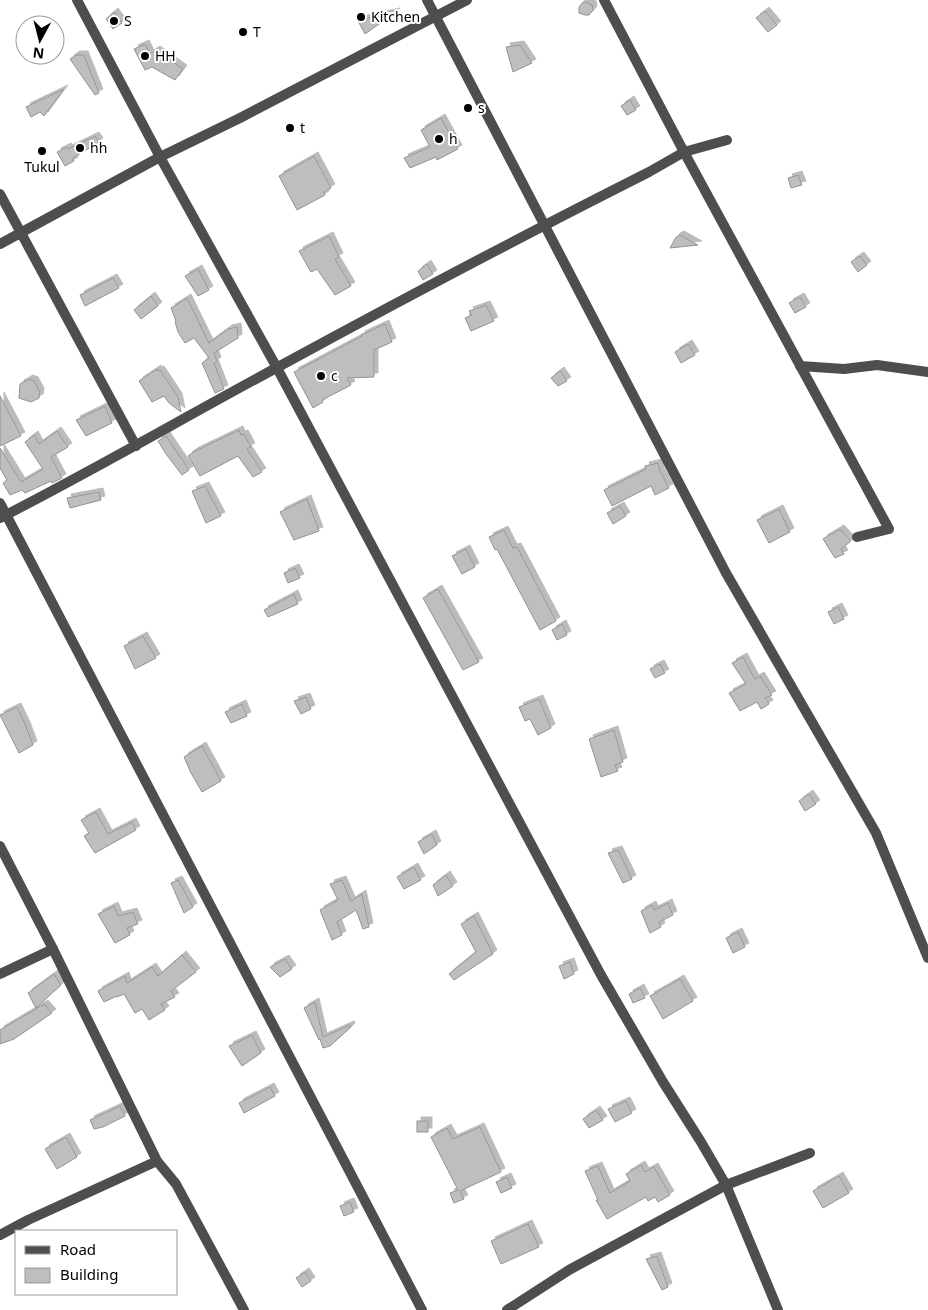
<svg xmlns="http://www.w3.org/2000/svg" width="928" height="1310" font-family="'Noto Sans',sans-serif">
	<defs>
		<filter id="shadow"><feDropShadow dx="4" dy="-4" stdDeviation="0" flood-color="#0004"/></filter>
	</defs>
	<rect width="100%" height="100%" fill="#fff"/>
	<!-- building -->
	<g fill="#bebebe" stroke="#929292" filter="url(#shadow)">
		<polygon points="583,2 586,2 592,5 593,10 589,15 585,15 579,13 579,7"/>
		<polygon points="765,11 777,25 768,32 756,18"/>
		<polygon points="114,12 122,23 113,29 106,19"/>
		<polygon points="396,12 365,34 358,21 367,18"/>
		<polygon points="145,44 150,54 156,50 183,69 175,80 152,67 145,70 134,49"/>
		<polygon points="520,45 532,63 513,72 506,47"/>
		<polygon points="76,55 84,55 99,93 95,95 70,59"/>
		<polygon points="64,89 44,116 40,112 31,117 26,107"/>
		<polygon points="630,100 636,110 627,115 621,106"/>
		<polygon points="441,118 458,149 437,160 436,157 410,168 404,158 430,147 421,130"/>
		<polygon points="95,136 99,142 73,158 74,161 65,166 57,152 67,147 68,149"/>
		<polygon points="314,156 331,188 324,192 325,195 297,210 279,176"/>
		<polygon points="798,175 802,185 791,188 788,178"/>
		<polygon points="680,235 698,245 670,248 676,237"/>
		<polygon points="329,236 339,257 335,259 351,286 335,295 317,269 311,272 299,251"/>
		<polygon points="860,256 867,265 858,272 851,262"/>
		<polygon points="427,264 433,274 423,280 418,271"/>
		<polygon points="198,269 209,290 198,296 185,276"/>
		<polygon points="113,278 119,288 85,306 80,295"/>
		<polygon points="151,296 158,306 141,319 134,310"/>
		<polygon points="800,297 806,307 795,313 789,303"/>
		<polygon points="187,298 209,343 228,329 237,327 238,338 214,353 217,361 214,363 224,389 215,393 202,363 209,358 194,338 185,343 178,332 175,322 176,321 171,308"/>
		<polygon points="486,305 494,321 471,331 465,318 472,315 469,311"/>
		<polygon points="385,324 392,342 374,350 374,377 347,378 351,385 322,400 323,402 313,408 294,372 362,336 361,335"/>
		<polygon points="688,344 695,355 681,363 675,352"/>
		<polygon points="157,369 158,371 160,370 178,397 181,412 169,403 164,396 152,402 139,381"/>
		<polygon points="560,371 567,381 558,386 551,378"/>
		<polygon points="29,379 34,381 40,392 39,398 31,402 19,398 20,384"/>
		<polygon points="0,396 21,436 0,446"/>
		<polygon points="105,406 112,423 86,436 76,420"/>
		<polygon points="239,430 241,435 244,434 251,447 247,449 262,472 253,477 238,456 200,476 188,456 195,451"/>
		<polygon points="57,431 68,447 51,457 62,478 52,483 51,481 25,493 22,490 10,495 3,483 7,480 0,468 0,448 21,482 43,469 25,442 34,435 39,444"/>
		<polygon points="166,436 189,470 182,475 166,454 158,441"/>
		<polygon points="658,463 660,471 669,488 655,495 651,486 612,506 604,490 646,469 645,466"/>
		<polygon points="205,486 221,516 206,523 192,491"/>
		<polygon points="99,492 101,500 70,508 67,498"/>
		<polygon points="307,499 319,531 294,540 280,512"/>
		<polygon points="620,506 626,516 613,524 607,513"/>
		<polygon points="779,509 790,532 769,543 757,520"/>
		<polygon points="840,529 851,541 841,549 844,554 835,558 823,539"/>
		<polygon points="504,530 513,548 517,547 556,621 540,630 497,549 495,550 489,537"/>
		<polygon points="466,549 475,567 462,574 452,556"/>
		<polygon points="295,568 300,578 288,583 284,573"/>
		<polygon points="438,589 479,662 463,670 423,598"/>
		<polygon points="294,594 298,604 268,617 264,610"/>
		<polygon points="838,607 844,619 834,624 828,612"/>
		<polygon points="562,624 567,635 557,640 552,630"/>
		<polygon points="143,636 156,658 135,669 124,646"/>
		<polygon points="743,657 755,679 760,676 772,695 765,698 769,704 761,709 757,702 740,711 729,693 746,684 732,663"/>
		<polygon points="660,664 665,673 655,678 650,669"/>
		<polygon points="306,697 311,709 301,714 294,701"/>
		<polygon points="539,699 551,728 538,735 530,719 525,721 519,707"/>
		<polygon points="242,704 247,716 231,723 225,712"/>
		<polygon points="17,707 26,726 33,745 19,753 0,715"/>
		<polygon points="614,730 623,762 615,765 618,771 601,777 589,739"/>
		<polygon points="202,746 221,781 202,792 191,773 184,757"/>
		<polygon points="809,794 816,804 805,811 799,801"/>
		<polygon points="96,812 108,834 132,822 136,830 95,853 84,836 89,833 81,820"/>
		<polygon points="432,834 437,845 424,854 418,842"/>
		<polygon points="618,850 632,879 623,883 608,853"/>
		<polygon points="414,867 421,880 404,889 397,877"/>
		<polygon points="446,875 453,886 438,896 433,885"/>
		<polygon points="178,880 193,907 184,913 171,883"/>
		<polygon points="342,880 351,901 362,894 369,927 363,929 356,910 337,922 342,935 332,940 320,910 338,900 330,884"/>
		<polygon points="668,903 673,915 659,922 661,927 650,933 641,911 652,905 654,910"/>
		<polygon points="114,906 118,916 133,912 138,924 127,928 130,935 115,943 98,914"/>
		<polygon points="474,916 493,954 454,980 449,974 476,952 461,924"/>
		<polygon points="738,932 745,947 733,953 726,938"/>
		<polygon points="182,955 196,972 171,991 175,997 161,1004 165,1010 149,1020 142,1009 135,1013 124,994 117,997 117,996 104,1002 98,991 125,976 127,983 152,967 158,976"/>
		<polygon points="285,959 292,969 280,977 270,967"/>
		<polygon points="570,962 574,974 564,979 559,966"/>
		<polygon points="54,974 61,985 36,1008 28,993"/>
		<polygon points="680,979 693,1001 663,1019 650,996"/>
		<polygon points="640,988 645,998 633,1003 629,994"/>
		<polygon points="315,1002 323,1037 350,1025 351,1027 330,1046 323,1048 320,1039 319,1040 304,1008"/>
		<polygon points="44,1004 52,1013 14,1039 0,1044 0,1030"/>
		<polygon points="252,1035 261,1053 242,1066 229,1046"/>
		<polygon points="270,1087 275,1096 244,1113 239,1103"/>
		<polygon points="626,1101 632,1113 615,1122 608,1109"/>
		<polygon points="120,1106 125,1116 103,1127 94,1129 90,1120"/>
		<polygon points="596,1110 603,1120 589,1128 583,1119"/>
		<rect x="417" y="1121" width="11" height="11"/>
		<polygon points="480,1127 501,1172 460,1191 464,1199 454,1203 450,1193 458,1190 431,1137 447,1128 453,1139"/>
		<polygon points="66,1137 77,1157 57,1169 45,1149"/>
		<polygon points="641,1165 645,1172 654,1167 670,1195 658,1202 655,1197 648,1201 646,1197 607,1219 596,1200 598,1200 585,1171 598,1166 610,1193 630,1181 626,1174"/>
		<polygon points="839,1176 849,1193 823,1208 813,1191"/>
		<polygon points="507,1177 512,1188 501,1193 496,1182"/>
		<polygon points="350,1202 354,1212 344,1216 340,1206"/>
		<polygon points="528,1224 539,1247 501,1264 491,1241"/>
		<polygon points="657,1256 668,1287 662,1290 646,1259"/>
		<polygon points="305,1272 311,1281 302,1287 296,1278"/>
	</g>
	<g fill="none" stroke-linecap="round" stroke-linejoin="round">
		<!-- street -->
		<g stroke="#4e4e4e" stroke-width="10">
			<polyline points="77,0 160,157 277,368 601,975 663,1082 701,1142 726,1185 778,1310"/>
			<polyline points="427,0 726,573 876,833 928,958"/>
			<polyline points="604,0 684,152 889,529 857,537"/>
			<polyline points="0,194 136,446"/>
			<polyline points="0,244 160,157 240,118 467,0"/>
			<polyline points="800,366 844,369 877,365 928,372"/>
			<polyline points="0,503 422,1310"/>
			<path d="M 0,518 C 94,470 185,417 278,367 C 401,300 524,235 649,172 L 684,152 L 727,140"/>
			<polyline points="0,846 53,949 157,1161 176,1184 244,1310"/>
			<polyline points="0,974 53,949"/>
			<polyline points="0,1235 28,1220 157,1161"/>
			<polyline points="507,1310 569,1270 726,1185 810,1153"/>
		</g>
	</g>
	<!-- markers -->
	<g fill="#000" stroke="#fff" stroke-width="2">
		<circle cx="361" cy="17" r="5"/>
		<circle cx="114" cy="21" r="5"/>
		<circle cx="243" cy="32" r="5"/>
		<circle cx="145" cy="56" r="5"/>
		<circle cx="468" cy="108" r="5"/>
		<circle cx="290" cy="128" r="5"/>
		<circle cx="439" cy="139" r="5"/>
		<circle cx="80" cy="148" r="5"/>
		<circle cx="42" cy="151" r="5"/>
		<circle cx="321" cy="376" r="5"/>
	</g>
	<g text-anchor="middle" stroke-width="4" stroke-linejoin="round" paint-order="stroke">
		<!-- poi labels -->
		<g font-size="14" fill="#000" stroke="#fff" text-anchor="start">
			<text x="371" y="22">Kitchen</text>
			<text x="124" y="26">S</text>
			<text x="253" y="37">T</text>
			<text x="155" y="61">HH</text>
			<text x="478" y="113">s</text>
			<text x="300" y="133">t</text>
			<text x="449" y="144">h</text>
			<text x="90" y="153">hh</text>
			<text x="42" y="172" text-anchor="middle">Tukul</text>
			<text x="331" y="381">c</text>
		</g>
	</g>
	<!-- legend -->
	<rect x="15" y="1230" width="162" height="65" fill="#ffffff" stroke="#999999"/>
	<rect x="25" y="1246" width="25" height="8" fill="#4e4e4e" stroke="#999999"/>
	<text x="60" y="1255" font-size="15" fill="#000000">Road</text>
	<rect x="25" y="1268" width="25" height="15" fill="#bebebe" stroke="#999999"/>
	<text x="60" y="1280" font-size="15" fill="#000000">Building</text>
	<!-- north arrow -->
	<g transform="translate(40 40) rotate(187)"><circle r="24" fill="#ffffff" stroke="#999999"/>
	<path d="M0-4L9 19L0 12L-9 19Z" fill="#000000"/>
	<text y="-8" font-size="14" font-weight="bold" text-anchor="middle" fill="#000000">N</text>
	</g>
</svg>
